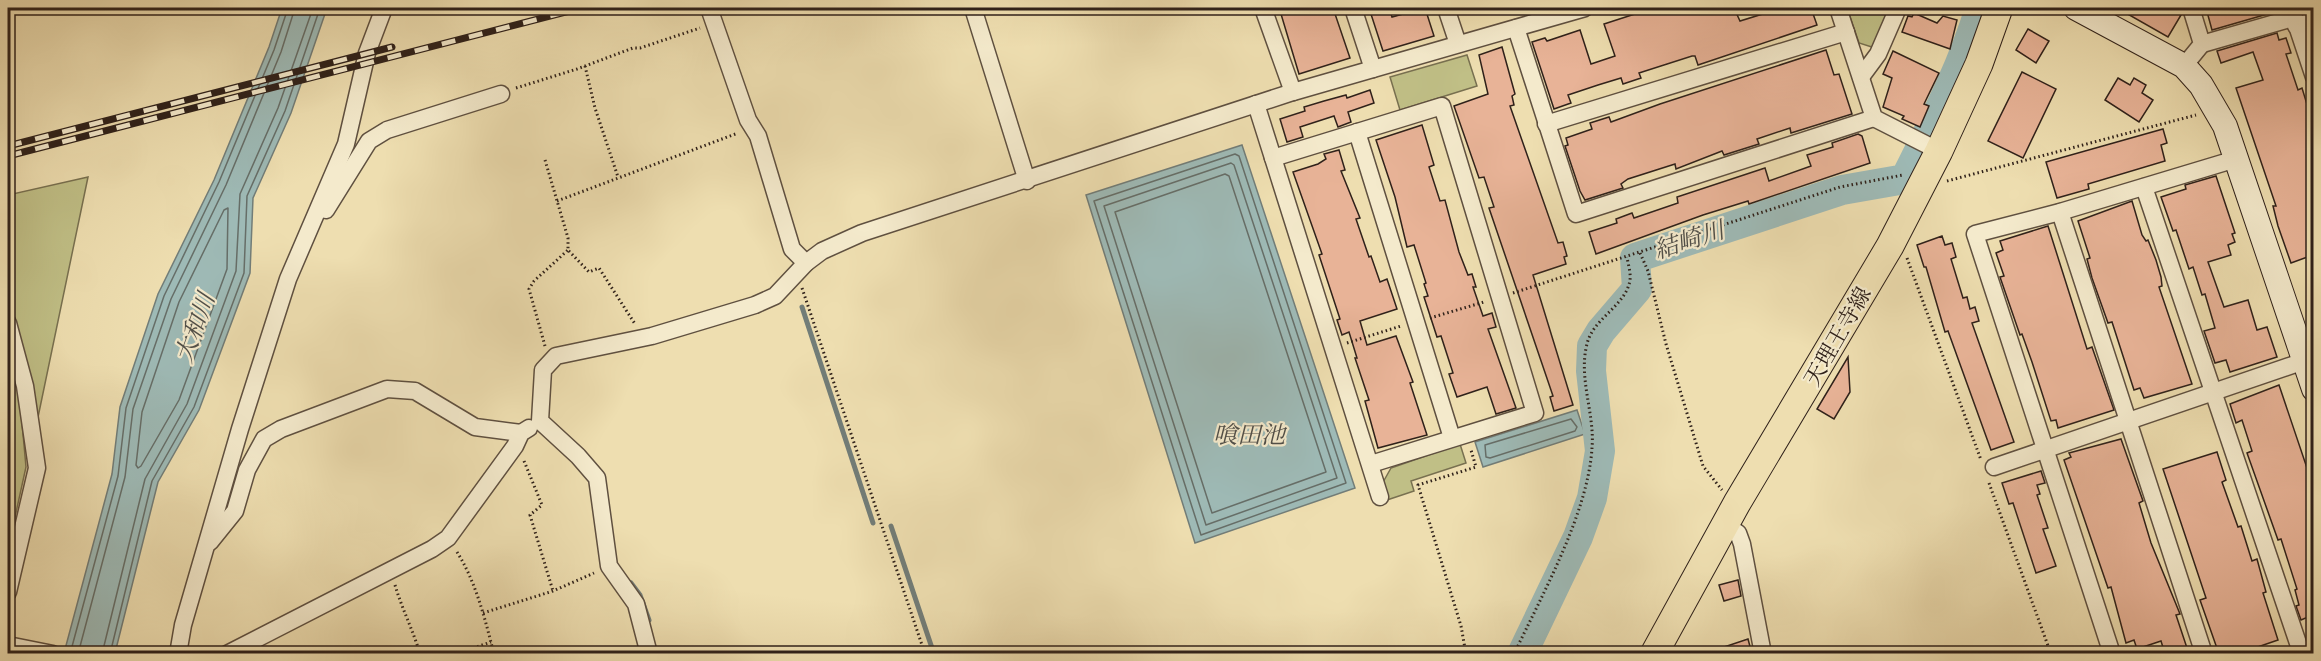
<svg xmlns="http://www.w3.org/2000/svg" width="2321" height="661" font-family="'Sorts Mill Goudy','Noto Serif JP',serif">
	<rect width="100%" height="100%" fill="#eedeb0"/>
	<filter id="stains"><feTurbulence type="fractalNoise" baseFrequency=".00333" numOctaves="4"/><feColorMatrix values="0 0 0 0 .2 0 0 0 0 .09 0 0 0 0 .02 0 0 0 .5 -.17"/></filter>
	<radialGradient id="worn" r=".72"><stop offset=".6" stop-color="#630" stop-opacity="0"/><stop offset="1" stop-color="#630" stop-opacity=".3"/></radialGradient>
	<!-- green -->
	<g fill="#c0bf86" stroke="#787050" stroke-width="1.5">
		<polygon points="1847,8 1890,8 1875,48 1859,43"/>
		<polygon points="1467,55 1477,86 1400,110 1390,77"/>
		<polygon points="88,177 37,422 25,361 12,315 8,309 8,195"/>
		<polygon points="8,344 19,390 26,467 8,549"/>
		<polygon points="1460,444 1466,463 1411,481 1414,491 1387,500 1382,484 1391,468"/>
	</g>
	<!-- water -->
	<g fill="#9ebab6" stroke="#727d78" stroke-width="1.5">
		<polygon points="282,8 327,8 291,113 253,198 250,273 199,410 158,482 115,653 64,653 112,474 120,407 158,294 214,180 269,47"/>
		<polygon points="1242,145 1355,488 1195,543 1086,195"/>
		<polygon points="1577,410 1585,434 1483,467 1475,442"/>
	</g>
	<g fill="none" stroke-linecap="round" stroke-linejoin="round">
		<!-- shore -->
		<g stroke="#666e68" stroke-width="1.5">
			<polygon points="1235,154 1239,156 1346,483 1201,535 1094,201"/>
			<polygon points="1231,163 1234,165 1337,478 1206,525 1104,206"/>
			<polygon points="1225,174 1229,176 1326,472 1212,513 1115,212"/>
			<polygon points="228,208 227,269 179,400 141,466 138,468 136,465 142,412 179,302 224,210"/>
			<polygon points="1571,419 1577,427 1575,431 1490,458 1486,457 1485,445"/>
			<polyline points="70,654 118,476 126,408 164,296 219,182 274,50 288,8"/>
			<polyline points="78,654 125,477 133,409 171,299 226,185 281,52 295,8"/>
			<polyline points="102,654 145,479 187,404 236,271 240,194 278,108 313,8"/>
			<polyline points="110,654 152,481 194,407 244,273 247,196 285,111 320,8"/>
		</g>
		<!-- stream -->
		<g stroke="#727d78" stroke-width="5">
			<polyline points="802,307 873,523"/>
			<polyline points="891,526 934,654"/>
			<polyline points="631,583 640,595 649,620"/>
		</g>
		<!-- river -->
		<path stroke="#9ebab6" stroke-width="30" d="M 1522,654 L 1578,537 L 1592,498 L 1600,451 L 1591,371 L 1592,346 L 1601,331 L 1637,289 L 1635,258 L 1842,190 L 1905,179 C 1933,123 1962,68 1980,8"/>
	</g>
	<!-- building -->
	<g fill="#e8b397" stroke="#2f211a" stroke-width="1.5">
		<polygon points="1301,8 1333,8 1350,58 1299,74 1281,14"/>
		<polygon points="1369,8 1389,8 1392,17 1425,8 1434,36 1383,51"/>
		<polygon points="1639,8 1734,8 1740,21 1782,8 1811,8 1817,25 1698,65 1695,56 1692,56 1639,73 1641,78 1623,84 1621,78 1598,85 1568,95 1571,103 1554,109 1532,42 1545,38 1547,41 1580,30 1591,64 1615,56 1604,24 1641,12"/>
		<polygon points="2117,8 2176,8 2174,12 2181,15 2168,37"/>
		<polygon points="2206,8 2269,8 2271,13 2212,30"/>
		<polygon points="1914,13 1937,23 1943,16 1957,20 1950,49 1902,32 1908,16 1912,17"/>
		<polygon points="2028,29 2049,41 2036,63 2016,50"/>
		<polygon points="2277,33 2279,40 2286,38 2291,53 2286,54 2298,90 2302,88 2313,124 2313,255 2291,263 2278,226 2273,206 2276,206 2236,88 2263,80 2253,52 2221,63 2217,51"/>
		<polygon points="1502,47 1515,94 1512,96 1514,105 1510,106 1558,243 1563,242 1567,256 1564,257 1566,264 1533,275 1573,405 1554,411 1550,397 1553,396 1489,208 1494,207 1484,177 1479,178 1454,106 1488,94 1479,55"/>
		<polygon points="1826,50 1834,75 1839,74 1852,114 1791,133 1790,128 1757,139 1759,144 1724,155 1722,151 1676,169 1675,164 1628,179 1621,184 1623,188 1585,200 1580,191 1565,146 1568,145 1566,138 1592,129 1590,123 1609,117 1611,122 1660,104"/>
		<polygon points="1893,51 1939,73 1924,104 1929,106 1920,127 1902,119 1904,116 1883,107 1892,78 1883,74"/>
		<polygon points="2022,72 2056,89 2023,158 1988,141"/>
		<polygon points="2118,78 2130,85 2134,78 2146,85 2142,93 2153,100 2139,122 2105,100"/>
		<polygon points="1370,90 1374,103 1348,112 1351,122 1338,127 1334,116 1300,127 1303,137 1287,142 1280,119 1305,111 1304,107 1324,101 1346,95 1347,98"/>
		<polygon points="1422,125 1434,165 1429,167 1440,201 1445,200 1459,252 1468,275 1472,274 1476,287 1473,287 1483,316 1492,313 1496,327 1488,329 1516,408 1496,414 1487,387 1457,397 1449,374 1453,373 1441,336 1437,337 1424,297 1428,296 1424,284 1426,283 1414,245 1407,247 1395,197 1376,140"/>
		<polygon points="2163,129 2167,143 2161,145 2165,161 2088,184 2089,189 2057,198 2046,162"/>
		<polygon points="1858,134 1862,136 1870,163 1749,204 1748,201 1703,215 1596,254 1589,232 1617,223 1616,219 1632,213 1634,218 1678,203 1677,197 1765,168 1769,181 1811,166 1807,155 1833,147 1832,143"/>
		<polygon points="1339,150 1345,170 1341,171 1360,218 1356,219 1369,257 1371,256 1380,282 1387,279 1397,309 1360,321 1367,345 1396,336 1413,382 1410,383 1427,435 1378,448 1365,401 1369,400 1355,358 1357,358 1349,332 1342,335 1337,320 1340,319 1319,255 1322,254 1293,172 1318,164 1326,159 1324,154"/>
		<polygon points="2216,176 2235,233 2232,234 2235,242 2228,245 2231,255 2208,262 2224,307 2248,300 2257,330 2267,327 2277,357 2230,372 2226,360 2215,363 2204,331 2215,328 2205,294 2202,295 2193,267 2189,269 2176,230 2173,231 2161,197 2186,189 2185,185"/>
		<polygon points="2132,201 2142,235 2146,241 2148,240 2156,260 2161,277 2162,286 2159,287 2192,384 2144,398 2140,388 2134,390 2112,322 2108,323 2092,278 2087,259 2090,258 2078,221"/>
		<polygon points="2048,226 2087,349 2092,347 2114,410 2058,428 2056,420 2051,421 2032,362 2022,334 2020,335 2000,277 2004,276 1996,253 2003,250 2000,241"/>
		<polygon points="1942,236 1945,245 1952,243 1956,257 1951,259 1963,298 1967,297 1970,309 1975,307 1979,321 1972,323 2014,442 1991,450 1948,331 1945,332 1926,267 1924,267 1917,245"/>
		<polygon points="1848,357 1850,392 1834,419 1817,409"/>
		<polygon points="2279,385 2309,474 2313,472 2313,615 2301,620 2296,606 2299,605 2295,590 2297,589 2281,539 2278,540 2247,453 2252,451 2242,420 2236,423 2230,404"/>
		<polygon points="2121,439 2143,501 2139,503 2151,543 2180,614 2176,615 2189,654 2165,654 2161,641 2137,649 2134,640 2126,643 2111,587 2108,588 2064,460 2071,457 2069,453"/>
		<polygon points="2217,452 2226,480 2222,482 2238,527 2241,526 2252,561 2257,559 2266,592 2263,593 2278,640 2246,651 2247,654 2219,654 2200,600 2206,598 2163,469"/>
		<polygon points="2041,471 2045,483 2037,485 2040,494 2037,495 2048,528 2043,529 2056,566 2036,573 2013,503 2009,504 2002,483"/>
		<polygon points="1738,580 1741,596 1724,601 1719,585"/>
		<polygon points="1748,639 1752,654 1712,654 1712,651"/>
	</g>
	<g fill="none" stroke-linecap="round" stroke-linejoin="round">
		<!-- street casing -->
		<g stroke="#5f5040" stroke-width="19">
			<g id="street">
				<polyline points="709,8 748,120 758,136 792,249 806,263"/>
				<polyline points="973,8 1027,181"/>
				<polyline points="1263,8 1293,92"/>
				<polyline points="1353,8 1373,69"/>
				<polyline points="1446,8 1458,44"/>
				<polyline points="1838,8 1874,118 1939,151"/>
				<polyline points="2291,8 2314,77"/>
				<polyline points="2296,26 2314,20"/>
				<polyline points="1516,28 1576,214 1874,118"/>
				<polyline points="2202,44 2293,18"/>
				<polyline points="2184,66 2202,44 2191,8"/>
				<polyline points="1861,77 1878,54 1898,8"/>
				<polyline points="1256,104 1380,497"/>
				<polyline points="1546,124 1846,32"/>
				<polyline points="1357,132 1452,438"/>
				<polyline points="1273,158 1442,106 1535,413 1371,464"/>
				<polyline points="2144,187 2301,652"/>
				<polyline points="326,210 369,141 387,130 501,94"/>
				<polyline points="2060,212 2204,654"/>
				<polyline points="8,323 25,386 37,468 8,592"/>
				<polyline points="1994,467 2313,358"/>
				<polyline points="1725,525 1738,533 1742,544 1763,654"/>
				<polyline points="210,542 235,511 247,470 264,439 281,429 387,389 415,391 475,427 521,433"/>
				<polyline points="8,645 53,654"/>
				<polyline points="178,654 183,625 240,429 288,279 346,144 367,53 384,8"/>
				<polyline points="227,654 432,549 448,538 515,446 521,433 529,428"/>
				<polyline points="649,654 636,604 609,566 597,478 578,456 540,421 543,370 556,356 652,336 755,305 775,296 806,263 822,251 862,233 1293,92 1585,8"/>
				<polyline points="2112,654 1975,234 2060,212 2236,159"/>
			</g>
		</g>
		<!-- secondary casing -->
		<g stroke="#2f211a" stroke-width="26">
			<polyline id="secondary" points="2076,8 2184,66 2201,85 2225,126 2314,389"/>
		</g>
		<!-- primary casing -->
		<g stroke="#2f211a" stroke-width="29">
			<polyline id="primary" points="1654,654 1737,503 1890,246 1939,151 1979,64 1999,8"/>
		</g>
		<!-- path -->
		<g stroke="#2f211a" stroke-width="3" stroke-dasharray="1.5 3" stroke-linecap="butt">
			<polyline points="585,66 595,108 618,177"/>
			<polyline points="516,88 577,69 633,48 640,48 700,28"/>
			<polyline points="545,160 568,238 568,250 589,272 599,268 635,324"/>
			<polyline points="1947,181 2196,115"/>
			<polyline points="557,201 738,133"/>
			<polyline points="1640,253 1648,271 1666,344 1703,466 1722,490"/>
			<polyline points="1907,258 1981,460"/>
			<polyline points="802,288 925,654"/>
			<polyline points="1513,293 1840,187 1903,175"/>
			<polyline points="1430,318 1484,302"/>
			<polyline points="1347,343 1401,326"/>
			<polyline points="545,346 529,289 534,281 568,250"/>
			<polyline points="8,427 11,409"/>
			<polyline points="8,443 12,418"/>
			<polyline points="524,461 542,505 530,515 553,591"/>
			<polyline points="1989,483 2051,654"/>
			<path d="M 457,552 C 476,582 485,619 494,654"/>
			<path d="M 395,585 C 402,609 413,630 420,654"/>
			<polyline points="483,613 553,591 594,573"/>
			<polyline points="456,654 491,642"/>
			<polyline points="1466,654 1461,626 1418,485 1476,467 1471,450"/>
			<path d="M 1514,654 C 1542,595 1588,513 1592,448 C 1595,414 1578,378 1587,344 C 1593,318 1626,306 1630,280 C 1631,273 1628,264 1627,257"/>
		</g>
		<!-- street -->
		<use href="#street" stroke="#f4eacc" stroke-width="16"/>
		<!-- secondary -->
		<use href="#secondary" stroke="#f4eacc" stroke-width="24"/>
		<!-- primary -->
		<use href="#primary" stroke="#eedeb0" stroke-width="27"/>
		<!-- rail casing -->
		<g stroke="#2f211a" stroke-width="7">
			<g id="rail">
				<polyline points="8,146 392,47"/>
				<polyline points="8,156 581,8"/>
			</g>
		</g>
		<!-- rail -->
		<use href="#rail" stroke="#f4eacc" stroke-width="4.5" stroke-dasharray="14" stroke-linecap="butt"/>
	</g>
	<g text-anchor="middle" stroke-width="4.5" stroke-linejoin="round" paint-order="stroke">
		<!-- street labels -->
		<g font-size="22" fill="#2f211a" stroke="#f4eacc">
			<text transform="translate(1837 336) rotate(-60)" y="8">天理王寺線</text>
		</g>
		<!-- water labels -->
		<g font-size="24" font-style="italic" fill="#504f49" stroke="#f4eacc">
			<text transform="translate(1689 240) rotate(-18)" y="8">結崎川</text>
			<text transform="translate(195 328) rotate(-70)" y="8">大和川</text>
			<text x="1249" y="443">喰田池</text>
		</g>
	</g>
	<!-- margin -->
	<rect width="2321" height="661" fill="none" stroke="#eedeb0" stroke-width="30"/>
	<rect x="9" y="9" width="2303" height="643" fill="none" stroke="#2f211a" stroke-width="3"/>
	<rect x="15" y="15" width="2291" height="631" fill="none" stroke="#2f211a" stroke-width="1.5"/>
	<rect width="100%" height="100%" filter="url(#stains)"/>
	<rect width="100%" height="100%" fill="url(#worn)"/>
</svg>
